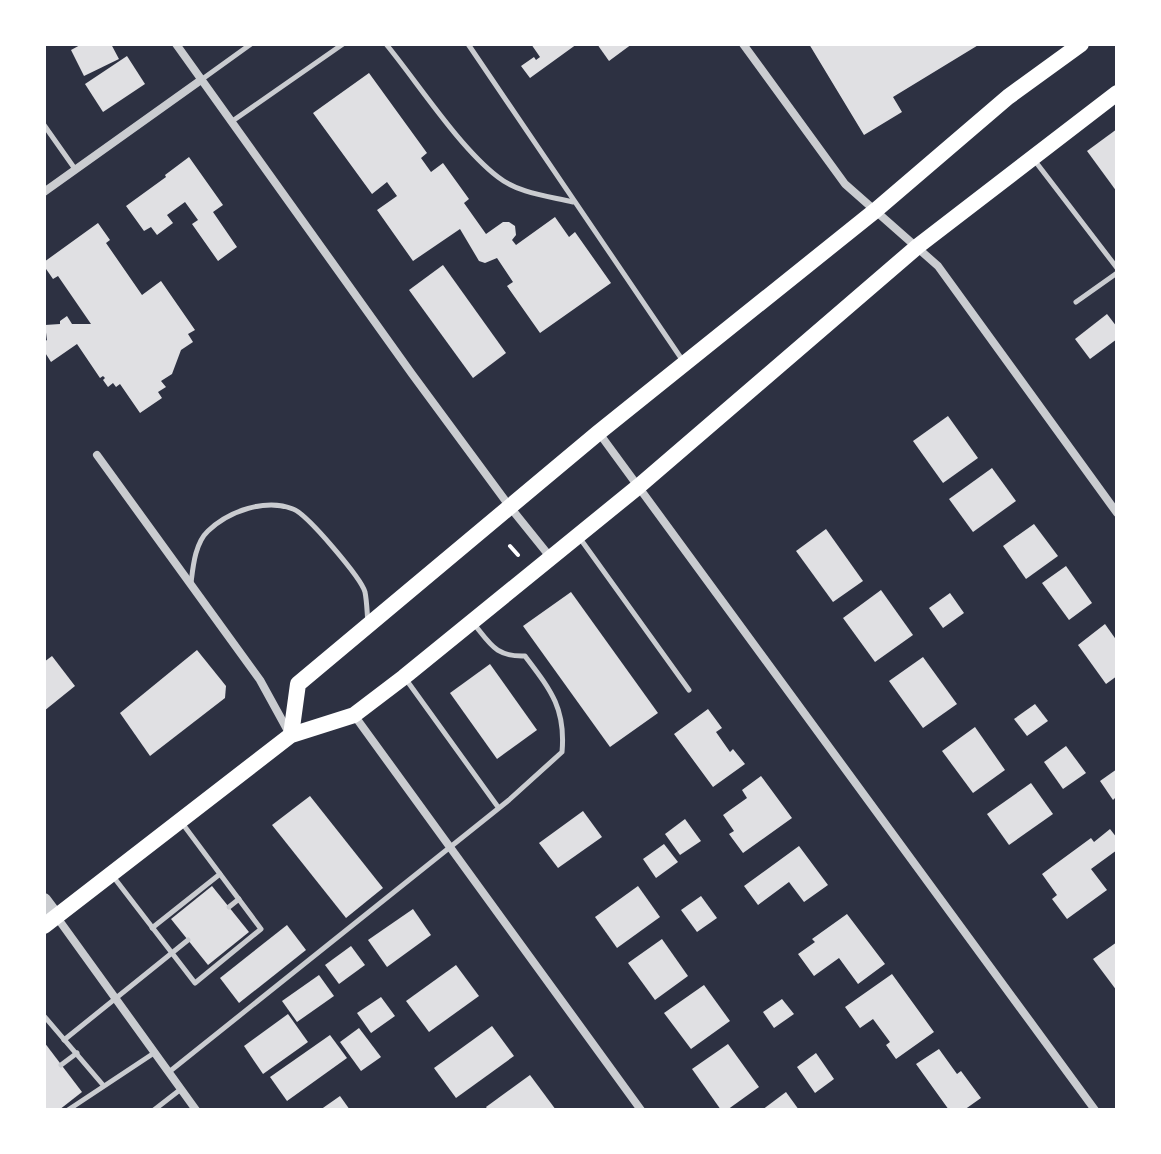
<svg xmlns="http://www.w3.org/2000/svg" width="1161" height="1154" font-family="Karla,sans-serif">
	<rect width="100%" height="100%" fill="#2d3142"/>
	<!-- building -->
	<g fill="#e0e0e3">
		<polygon points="82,44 111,44 119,59 84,76 71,50"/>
		<polygon points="531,44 577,44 530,78 521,66 534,57 536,60 540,57"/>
		<polygon points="597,44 632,44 609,61"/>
		<polygon points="809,44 980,44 893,97 902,112 864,135"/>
		<polygon points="127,56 145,84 103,112 85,84"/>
		<polygon points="369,73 427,153 421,158 431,172 443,163 469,199 464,203 486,234 503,222 509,222 515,226 516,235 512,240 516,245 555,217 569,237 575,232 611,283 540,333 507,286 513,282 497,258 485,263 479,261 460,229 413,261 377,210 397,196 387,182 372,194 313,113"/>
		<polygon points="1117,129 1117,192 1087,151"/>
		<polygon points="189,157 223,205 213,212 237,247 218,261 192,224 198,220 185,202 167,215 173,223 157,235 151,227 144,231 126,206 166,177 165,175"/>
		<polygon points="98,223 110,240 106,243 142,295 161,281 195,330 188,334 193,342 181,350 172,374 161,381 166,387 158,392 162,398 140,413 120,384 116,387 113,383 108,387 103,380 105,378 103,376 100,378 77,344 51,362 44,351 44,342 47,340 45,325 60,324 60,321 67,316 72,324 91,324 58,276 53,279 44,266 44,262"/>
		<polygon points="443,265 506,353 473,378 409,290"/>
		<polygon points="1107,314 1117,327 1117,339 1090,359 1075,339"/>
		<polygon points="948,416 978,458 943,483 913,441"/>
		<polygon points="992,468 1016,501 973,532 949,499"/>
		<polygon points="1034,524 1058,556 1026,579 1003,546"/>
		<polygon points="826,529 863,581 833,602 796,551"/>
		<polygon points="1066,566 1092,603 1069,620 1042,583"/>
		<polygon points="881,590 913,635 875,662 843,618"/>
		<polygon points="571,592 658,713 610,747 523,626"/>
		<polygon points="950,593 964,613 943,628 929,608"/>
		<polygon points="1105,624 1117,641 1117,676 1106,684 1078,645"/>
		<polygon points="197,650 226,686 225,698 150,756 120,713"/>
		<polygon points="52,656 75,686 44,711 44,662"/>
		<polygon points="923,657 957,704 923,728 889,681"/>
		<polygon points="490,664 537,730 497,759 450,693"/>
		<polygon points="1035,704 1048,721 1027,736 1014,719"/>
		<polygon points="708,709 722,728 716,732 730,752 733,749 745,764 713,787 674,734"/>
		<polygon points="975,727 1005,770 973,793 942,751"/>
		<polygon points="1066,746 1086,773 1063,789 1044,762"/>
		<polygon points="1117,769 1117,796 1113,800 1100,781"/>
		<polygon points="761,776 792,818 743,853 729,834 734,831 723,815 747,798 742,790"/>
		<polygon points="1031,783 1053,814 1009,845 987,814"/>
		<polygon points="310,796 383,888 346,918 272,825"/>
		<polygon points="583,811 602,837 558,868 539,843"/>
		<polygon points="685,819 701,841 680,855 665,834"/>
		<polygon points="1110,829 1117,838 1117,850 1091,869 1107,890 1067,919 1052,899 1057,895 1042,874 1091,838 1094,842"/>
		<polygon points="664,844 678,862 656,878 643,859"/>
		<polygon points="799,846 828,885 804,902 789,882 758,905 744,886"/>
		<polygon points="212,886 249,932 208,965 171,919"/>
		<polygon points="638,886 660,917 617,948 595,917"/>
		<polygon points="701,896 717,918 697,932 681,910"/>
		<polygon points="413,909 431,935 387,967 368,940"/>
		<polygon points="847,914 885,964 858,984 839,958 814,976 798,954 815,942 812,939"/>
		<polygon points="287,925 306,950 239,1003 220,978"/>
		<polygon points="662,939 688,976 655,1000 628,963"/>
		<polygon points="1117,942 1117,991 1093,959"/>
		<polygon points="351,946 365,965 339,984 325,965"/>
		<polygon points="456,965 479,996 429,1032 406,1001"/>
		<polygon points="892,974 934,1032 896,1059 886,1045 890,1042 873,1019 860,1028 845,1007"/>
		<polygon points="319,975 334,996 297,1022 282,1001"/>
		<polygon points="704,985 730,1021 691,1049 664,1013"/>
		<polygon points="381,997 395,1016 371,1033 357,1013"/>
		<polygon points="782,999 794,1014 774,1028 763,1012"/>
		<polygon points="288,1014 308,1042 263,1074 244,1046"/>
		<polygon points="492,1026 514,1056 456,1098 434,1068"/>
		<polygon points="359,1028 381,1057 361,1071 340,1042"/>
		<polygon points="330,1035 347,1058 287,1101 270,1077"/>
		<polygon points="44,1042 82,1092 59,1110 44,1110"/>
		<polygon points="728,1044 759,1087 727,1110 721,1110 692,1069"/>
		<polygon points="939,1049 957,1074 961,1071 981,1098 964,1110 949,1110 916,1064"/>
		<polygon points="816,1053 834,1079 815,1093 797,1067"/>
		<polygon points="530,1075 556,1110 488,1110 486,1107"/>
		<polygon points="786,1092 799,1110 762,1110"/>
		<polygon points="340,1096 350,1110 320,1110"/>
	</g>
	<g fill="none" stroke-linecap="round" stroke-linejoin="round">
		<!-- path -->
		<polyline stroke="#fff" stroke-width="4" points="510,546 518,555"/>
		<!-- service -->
		<g stroke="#caccd0" stroke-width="5">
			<path d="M 386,44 C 418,83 459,147 498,177 C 518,193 548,196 573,202"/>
			<polyline points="468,44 683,361"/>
			<polyline points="201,80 251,44"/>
			<polyline points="231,122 343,44"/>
			<polyline points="44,125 75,169"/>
			<polyline points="1035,161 1117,268"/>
			<polyline points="1076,302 1117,273"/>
			<polyline points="579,537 689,690"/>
			<path d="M 191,583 C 193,567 195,543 208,531 C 229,511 266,498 293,509 C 307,514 361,578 365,592 C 367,602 367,613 368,623"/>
			<polyline points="405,678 498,807"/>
			<polyline points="112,875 195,983 261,929 182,823"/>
			<polyline points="229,907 239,899"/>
			<polyline points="152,928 220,874"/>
			<polyline points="44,1016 103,1085"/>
			<polyline points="64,1040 188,940"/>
			<polyline points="61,1065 77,1053"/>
			<path d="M 169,1072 L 509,800 L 562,752 C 566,708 550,689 525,656 C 496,657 491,645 474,624"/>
			<polyline points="68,1110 154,1053"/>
			<polyline points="154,1110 181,1089"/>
		</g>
		<!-- minor -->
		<g stroke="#caccd0" stroke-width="8">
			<polyline points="176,44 412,374 510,507 551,558"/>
			<polyline points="743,44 845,184 938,266 1117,513"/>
			<polyline points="44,192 201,80"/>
			<polyline points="599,433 1095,1110"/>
			<polyline points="97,455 260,680 288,731"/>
			<polyline points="354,715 641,1110"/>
			<polyline points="56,916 196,1110"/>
		</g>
		<!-- tertiary -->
		<polyline stroke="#caccd0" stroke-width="14" points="44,900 56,916"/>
		<!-- secondary -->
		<g stroke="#fff" stroke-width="16">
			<polyline points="291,735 298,684 598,433 876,210 1008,97 1081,44"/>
			<polyline points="44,926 291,735 354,715 404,677 639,486 918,246 1117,93"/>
		</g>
	</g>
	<!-- border -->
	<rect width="1161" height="1154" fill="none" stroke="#ffffff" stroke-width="92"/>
</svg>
